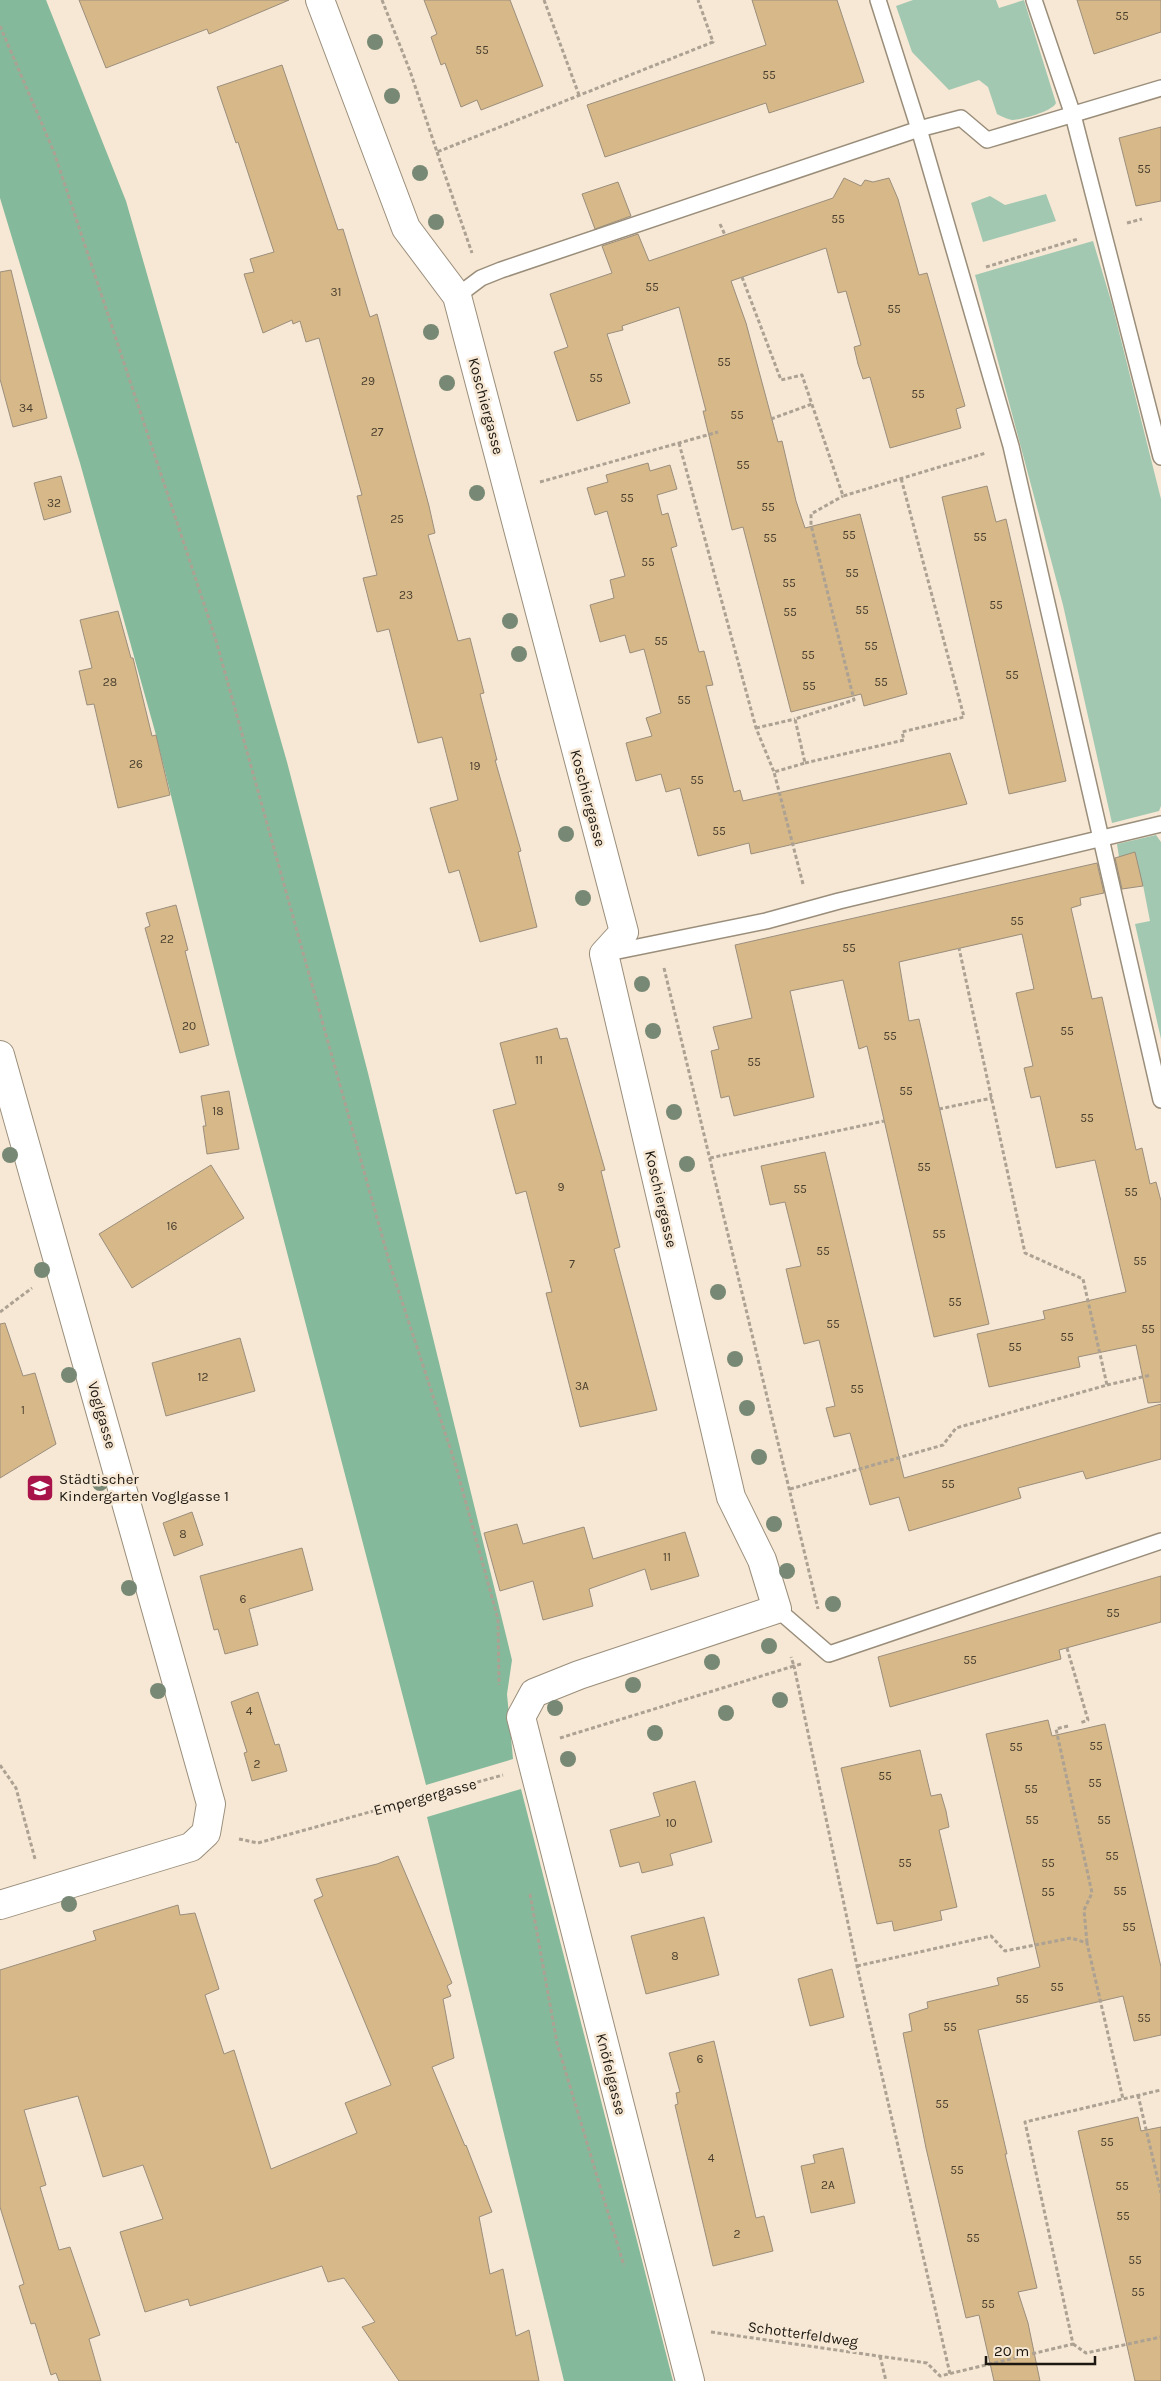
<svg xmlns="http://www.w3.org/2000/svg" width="1161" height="2381" font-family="Karla,sans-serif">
	<rect width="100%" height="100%" fill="#f6e8d4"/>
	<!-- green -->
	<g fill="#a3c8b2">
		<path d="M 913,0 L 996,0 L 999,8 L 1024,0 L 1056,103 C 1053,111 1021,120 1012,120 C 1007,119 1001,116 997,114 L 988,87 L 979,80 L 949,90 L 912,52 L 896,6 Z"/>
		<polygon points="1046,194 1056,221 983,242 971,203 990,196 1005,205"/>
		<polygon points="1093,241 1112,304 1161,499 1161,806 1159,811 1112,823 1063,605 975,275"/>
		<polygon points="1156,835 1161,842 1161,1039 1135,924 1150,921 1143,885 1119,857 1117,844"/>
	</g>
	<!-- forest -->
	<g fill="#85b99b">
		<polygon points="0,0 46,0 126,201 287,762 368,1073 512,1660 507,1694 513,1759 426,1785 236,1057 156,735 80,463 0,198"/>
		<polygon points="521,1789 673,2381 564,2381 427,1817"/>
	</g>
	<!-- building -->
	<g fill="#d6b889" stroke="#9b8e7c">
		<polygon points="79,0 289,0 209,34 207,29 106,68"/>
		<polygon points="424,0 510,0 543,86 481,110 477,100 461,107 445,63 441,65 431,37 437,34"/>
		<polygon points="752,0 837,0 864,82 769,113 766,103 605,157 587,105 766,45"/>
		<polygon points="1077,0 1161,0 1161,32 1094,54"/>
		<polygon points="282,65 338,230 343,229 370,317 377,314 429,506 435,533 428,535 458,641 470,638 484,693 480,694 497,760 495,760 521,851 518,852 537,927 480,942 459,870 449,873 430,808 458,800 442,737 418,743 389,629 377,632 363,578 377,575 357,496 362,495 319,338 306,342 300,321 293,324 292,320 263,333 244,274 254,272 250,259 274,252 238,142 236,143 217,87"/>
		<polygon points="1161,127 1161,201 1136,206 1119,138"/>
		<polygon points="844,178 861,186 865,180 873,182 889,178 898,199 919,275 927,273 965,406 956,409 961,428 890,448 870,377 863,379 858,364 854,347 861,345 846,291 838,293 826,248 731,281 746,323 778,442 782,441 796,501 805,528 860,514 907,694 864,706 861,694 791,712 743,527 732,530 703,411 706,411 679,307 622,326 623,330 607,334 630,403 577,421 554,352 568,347 550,294 612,273 602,246 638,234 649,261 833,198"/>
		<polygon points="618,182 631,216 595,229 582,194"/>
		<polygon points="11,270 47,418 13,427 0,379 0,272"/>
		<polygon points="648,463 650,471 670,465 677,489 657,495 662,515 668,513 677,546 671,548 699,652 704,651 713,685 706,686 734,792 740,790 743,801 950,753 967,804 751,854 749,843 698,856 680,788 666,792 661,774 636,781 626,743 652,736 646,718 661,713 644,649 630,653 625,635 600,642 590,605 614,598 610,580 625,576 607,511 595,515 587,488 608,482 606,475"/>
		<polygon points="61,476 71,512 44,520 34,483"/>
		<polygon points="987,486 996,522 1006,519 1066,781 1009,794 942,497"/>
		<polygon points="118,611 131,658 133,658 152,736 156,735 170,795 118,808 94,704 87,705 79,671 92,668 80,620"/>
		<polygon points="1135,852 1143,886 1122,889 1115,858"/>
		<polygon points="1097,863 1104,893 1080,898 1081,905 1071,908 1092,999 1102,997 1136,1150 1142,1148 1150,1184 1156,1182 1161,1201 1161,1402 1148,1403 1136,1345 1078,1357 1080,1367 989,1387 977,1334 1045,1319 1043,1311 1126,1292 1095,1160 1056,1168 1040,1096 1031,1098 1024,1068 1033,1066 1016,993 1034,989 1022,934 899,962 909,1021 919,1019 989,1324 934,1337 867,1046 859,1049 843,980 790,991 814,1097 734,1116 729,1096 721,1098 711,1051 719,1049 713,1027 752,1018 735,945"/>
		<polygon points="176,905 188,950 185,951 209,1045 180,1053 145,928 150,926 146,913"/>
		<polygon points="557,1028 560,1039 567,1038 605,1170 601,1171 620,1247 614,1249 657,1410 580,1427 546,1293 552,1292 526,1191 516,1194 493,1110 516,1104 500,1043"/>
		<polygon points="229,1091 239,1149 207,1154 203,1126 206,1126 201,1096"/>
		<polygon points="825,1152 904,1478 1161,1404 1161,1459 1086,1479 1083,1471 1018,1488 1021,1498 909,1531 899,1497 870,1505 850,1433 834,1437 826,1408 835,1406 819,1340 804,1344 786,1269 801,1266 785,1202 770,1205 761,1166"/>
		<polygon points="211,1165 244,1218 132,1288 99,1234"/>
		<polygon points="5,1323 23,1376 35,1373 56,1444 0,1478 0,1324"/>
		<polygon points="240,1338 255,1391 166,1416 152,1363"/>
		<polygon points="192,1512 203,1545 174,1556 163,1523"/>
		<polygon points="517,1524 523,1544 584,1527 593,1559 685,1532 699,1576 651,1590 645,1569 589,1589 593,1606 543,1620 533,1581 500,1591 484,1533"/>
		<polygon points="302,1548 313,1590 249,1609 258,1645 225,1654 218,1629 214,1630 200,1576"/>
		<polygon points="1161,1576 1161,1622 1059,1650 1061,1659 890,1707 878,1657"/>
		<polygon points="258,1692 275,1745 279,1744 287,1771 252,1781 244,1753 247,1752 231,1702"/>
		<polygon points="1048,1720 1052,1736 1105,1724 1161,1967 1161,2035 1134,2041 1123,1996 978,2030 1007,2154 1005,2154 1037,2288 1018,2292 1028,2323 1040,2381 994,2381 979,2315 966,2318 926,2148 903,2033 912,2031 909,2014 928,2008 927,2002 999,1985 997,1978 1040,1967 986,1734"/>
		<polygon points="920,1750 931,1796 941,1794 946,1811 949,1827 939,1830 957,1907 940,1911 942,1920 894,1931 892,1921 877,1924 841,1768"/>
		<polygon points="695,1781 712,1842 670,1854 673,1865 642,1873 639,1862 620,1867 610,1830 660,1816 653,1793"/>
		<polygon points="398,1856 452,1983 447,1986 451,1996 443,1999 454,2058 432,2067 465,2146 466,2145 492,2212 479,2217 490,2274 503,2269 516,2336 529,2330 539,2381 399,2381 362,2327 375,2322 344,2278 328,2282 322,2266 190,2306 188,2299 145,2312 120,2232 163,2219 143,2165 103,2177 78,2096 24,2110 46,2185 40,2187 59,2250 70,2247 100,2335 89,2339 101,2381 59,2381 56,2373 51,2375 35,2323 31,2324 19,2286 24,2284 0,2207 0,1970 96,1940 93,1931 178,1905 180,1915 195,1913 219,1989 205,1995 224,2054 234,2050 271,2169 357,2133 345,2103 391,2085 314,1900 323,1896 316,1879 377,1864"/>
		<polygon points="704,1917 719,1975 646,1994 631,1936"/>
		<polygon points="832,1969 844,2017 810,2026 798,1979"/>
		<polygon points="714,2041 756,2218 764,2216 773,2251 713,2266 675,2105 678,2104 676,2093 680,2092 669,2053"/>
		<polygon points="1138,2117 1141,2131 1161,2127 1161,2381 1135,2381 1078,2131"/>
		<polygon points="843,2148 855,2203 811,2213 801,2166 815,2163 813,2155"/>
	</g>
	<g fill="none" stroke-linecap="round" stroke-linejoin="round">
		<!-- service casing -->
		<g stroke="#9a8e7b" stroke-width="18">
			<g id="service">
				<polyline points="878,0 919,129 1011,446 1161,1100"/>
				<polyline points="1034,0 1073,115 1161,457"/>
				<polyline points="457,296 481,278 501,270 919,129 961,118 987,140 1161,88"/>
				<polyline points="608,953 766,921 839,901 1161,824"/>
				<polyline points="777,1609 829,1654 1161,1541"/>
			</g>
		</g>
		<!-- minor casing -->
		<g stroke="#9a8e7b" stroke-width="30">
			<g id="minor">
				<polyline points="320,0 406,228 457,296 624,932 604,954 731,1497 762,1560 777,1609 579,1675 534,1693 521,1717 690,2381"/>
				<polyline points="0,1055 211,1804 206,1833 191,1847 0,1905"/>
			</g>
		</g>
		<!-- path -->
		<g stroke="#aca192" stroke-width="3" stroke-dasharray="4 2.5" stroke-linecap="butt">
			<polyline points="382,0 410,71 437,152 713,42 698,0"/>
			<polyline points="544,0 579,95"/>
			<polyline points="0,26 54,152 215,637 391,1268 455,1463 498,1619 499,1685"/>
			<polyline points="437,152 472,253"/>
			<polyline points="1127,223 1142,219"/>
			<polyline points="720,224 725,235"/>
			<polyline points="986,267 1078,239"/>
			<polyline points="742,277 781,380 802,375 843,496 986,453"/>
			<polyline points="771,419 812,404"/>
			<polyline points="679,443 756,728 774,772"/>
			<polyline points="540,482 718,432"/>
			<polyline points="756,728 795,719"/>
			<polyline points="805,763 904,740 902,732 964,717 901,478"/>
			<polyline points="803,884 774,772 805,763 795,719 854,700 811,525 811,514 843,496"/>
			<polyline points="664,968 818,1609"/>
			<polyline points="939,1109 992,1098"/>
			<polyline points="710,1158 884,1121"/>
			<polyline points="0,1312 32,1288"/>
			<polyline points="1107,1385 1151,1375"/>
			<polyline points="790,1489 943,1445 956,1428 1107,1385 1083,1279 1025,1253 959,948"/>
			<polyline points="1067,1648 1088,1720 1080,1723"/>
			<polyline points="801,1664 794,1666 857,1966 950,2374"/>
			<polyline points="1068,1726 1056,1729 1092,1893 1084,1910 1087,1943"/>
			<polyline points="560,1738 794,1666 791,1657"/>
			<polyline points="0,1765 16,1788 35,1859"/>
			<polyline points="239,1839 258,1843 503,1775"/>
			<polyline points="530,1894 557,2043 624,2266"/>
			<polyline points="857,1966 991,1936 1005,1951 1071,1938 1087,1943 1123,2099"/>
			<polyline points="1138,2095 1161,2193"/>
			<polyline points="711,2332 927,2363 940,2376 1073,2344 1025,2122 1161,2090"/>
			<polyline points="1073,2344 1086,2353 1161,2337"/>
			<polyline points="880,2356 886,2381"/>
		</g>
		<!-- service -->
		<use href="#service" stroke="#fff" stroke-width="15"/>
		<!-- minor -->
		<use href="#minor" stroke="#fff" stroke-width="28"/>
	</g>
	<!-- trees -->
	<g fill="#778874">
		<circle cx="375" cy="42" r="8"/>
		<circle cx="392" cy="96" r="8"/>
		<circle cx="420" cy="173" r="8"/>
		<circle cx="436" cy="222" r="8"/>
		<circle cx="431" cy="332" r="8"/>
		<circle cx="447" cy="383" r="8"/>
		<circle cx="477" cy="493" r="8"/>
		<circle cx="510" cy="621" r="8"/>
		<circle cx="519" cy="654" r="8"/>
		<circle cx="566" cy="834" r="8"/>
		<circle cx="583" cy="898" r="8"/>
		<circle cx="642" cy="984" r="8"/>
		<circle cx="653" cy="1031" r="8"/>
		<circle cx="674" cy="1112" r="8"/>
		<circle cx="10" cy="1155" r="8"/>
		<circle cx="687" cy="1164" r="8"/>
		<circle cx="42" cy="1270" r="8"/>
		<circle cx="718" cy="1292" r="8"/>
		<circle cx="735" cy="1359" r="8"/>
		<circle cx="69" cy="1375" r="8"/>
		<circle cx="747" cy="1408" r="8"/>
		<circle cx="759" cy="1457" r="8"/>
		<circle cx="100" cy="1483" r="8"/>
		<circle cx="774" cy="1524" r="8"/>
		<circle cx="787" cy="1571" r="8"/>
		<circle cx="129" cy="1588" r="8"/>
		<circle cx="833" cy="1604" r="8"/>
		<circle cx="769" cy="1646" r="8"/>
		<circle cx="712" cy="1662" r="8"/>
		<circle cx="633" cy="1685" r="8"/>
		<circle cx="158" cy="1691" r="8"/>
		<circle cx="780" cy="1700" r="8"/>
		<circle cx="555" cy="1708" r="8"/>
		<circle cx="726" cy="1713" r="8"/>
		<circle cx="655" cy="1733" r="8"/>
		<circle cx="568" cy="1759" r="8"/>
		<circle cx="69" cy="1904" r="8"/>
	</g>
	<!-- icons -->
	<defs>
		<g id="school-square" transform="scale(1.4375)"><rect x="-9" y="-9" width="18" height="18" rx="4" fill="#a81449" stroke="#f6e8d4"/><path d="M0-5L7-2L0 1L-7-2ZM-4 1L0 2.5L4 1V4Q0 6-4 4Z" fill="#fff"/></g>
	</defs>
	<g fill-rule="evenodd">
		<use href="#school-square" x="40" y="1488"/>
	</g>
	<g text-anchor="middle" stroke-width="5" stroke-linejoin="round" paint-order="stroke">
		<!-- number labels -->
		<g font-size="12" fill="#4a3f2e">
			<text x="1122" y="20">55</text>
			<text x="482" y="54">55</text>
			<text x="769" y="79">55</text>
			<text x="1144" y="173">55</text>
			<text x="838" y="223">55</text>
			<text x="652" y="291">55</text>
			<text x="336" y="296">31</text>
			<text x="894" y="313">55</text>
			<text x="724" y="366">55</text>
			<text x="596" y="382">55</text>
			<text x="368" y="385">29</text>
			<text x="918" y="398">55</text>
			<text x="26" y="412">34</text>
			<text x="737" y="419">55</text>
			<text x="377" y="436">27</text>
			<text x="743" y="469">55</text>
			<text x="627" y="502">55</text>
			<text x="54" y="507">32</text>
			<text x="768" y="511">55</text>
			<text x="397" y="523">25</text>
			<text x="849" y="539">55</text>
			<text x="980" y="541">55</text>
			<text x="770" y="542">55</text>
			<text x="648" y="566">55</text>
			<text x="852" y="577">55</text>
			<text x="789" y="587">55</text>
			<text x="406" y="599">23</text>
			<text x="996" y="609">55</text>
			<text x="862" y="614">55</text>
			<text x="790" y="616">55</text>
			<text x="661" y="645">55</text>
			<text x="871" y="650">55</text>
			<text x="808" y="659">55</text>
			<text x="1012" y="679">55</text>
			<text x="110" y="686">28</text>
			<text x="881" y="686">55</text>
			<text x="809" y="690">55</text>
			<text x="684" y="704">55</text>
			<text x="136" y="768">26</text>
			<text x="475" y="770">19</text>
			<text x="697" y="784">55</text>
			<text x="719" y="835">55</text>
			<text x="1017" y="925">55</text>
			<text x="167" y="943">22</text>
			<text x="849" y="952">55</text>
			<text x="189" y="1030">20</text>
			<text x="1067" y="1035">55</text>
			<text x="890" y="1040">55</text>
			<text x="539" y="1064">11</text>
			<text x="754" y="1066">55</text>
			<text x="906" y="1095">55</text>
			<text x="218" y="1115">18</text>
			<text x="1087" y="1122">55</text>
			<text x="924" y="1171">55</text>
			<text x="561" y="1191">9</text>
			<text x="800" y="1193">55</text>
			<text x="1131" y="1196">55</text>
			<text x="172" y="1230">16</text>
			<text x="939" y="1238">55</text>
			<text x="823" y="1255">55</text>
			<text x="1140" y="1265">55</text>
			<text x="572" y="1268">7</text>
			<text x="955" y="1306">55</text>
			<text x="833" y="1328">55</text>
			<text x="1148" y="1333">55</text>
			<text x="1067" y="1341">55</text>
			<text x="1015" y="1351">55</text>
			<text x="203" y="1381">12</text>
			<text x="582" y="1390">3A</text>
			<text x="857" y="1393">55</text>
			<text x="23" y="1414">1</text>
			<text x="948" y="1488">55</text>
			<text x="183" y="1538">8</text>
			<text x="667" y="1561">11</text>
			<text x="243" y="1603">6</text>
			<text x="1113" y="1617">55</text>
			<text x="970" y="1664">55</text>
			<text x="249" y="1715">4</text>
			<text x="1096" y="1750">55</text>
			<text x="1016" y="1751">55</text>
			<text x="257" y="1768">2</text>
			<text x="885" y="1780">55</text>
			<text x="1095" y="1787">55</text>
			<text x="1031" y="1793">55</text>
			<text x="1032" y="1824">55</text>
			<text x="1104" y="1824">55</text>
			<text x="671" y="1827">10</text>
			<text x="1112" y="1860">55</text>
			<text x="905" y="1867">55</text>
			<text x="1048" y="1867">55</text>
			<text x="1120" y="1895">55</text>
			<text x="1048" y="1896">55</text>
			<text x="1129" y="1931">55</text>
			<text x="675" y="1960">8</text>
			<text x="1057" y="1991">55</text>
			<text x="1022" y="2003">55</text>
			<text x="1144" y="2022">55</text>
			<text x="950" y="2031">55</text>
			<text x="700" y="2063">6</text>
			<text x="942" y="2108">55</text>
			<text x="1107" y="2146">55</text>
			<text x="711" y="2162">4</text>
			<text x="957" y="2174">55</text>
			<text x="828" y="2189">2A</text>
			<text x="1122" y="2190">55</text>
			<text x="1123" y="2220">55</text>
			<text x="737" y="2238">2</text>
			<text x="973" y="2242">55</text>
			<text x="1135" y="2264">55</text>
			<text x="1138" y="2296">55</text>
			<text x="988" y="2308">55</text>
		</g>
		<!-- street labels -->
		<g font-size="15" fill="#1c1710" stroke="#f6e8d4">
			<text transform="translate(486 406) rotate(75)" y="5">Koschiergasse</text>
			<text transform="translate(588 798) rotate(75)" y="5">Koschiergasse</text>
			<text transform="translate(661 1199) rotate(77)" y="5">Koschiergasse</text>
			<text transform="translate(102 1415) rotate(74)" y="5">Voglgasse</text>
			<text transform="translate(425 1797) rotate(-15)" y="5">Empergergasse</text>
			<text transform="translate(611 2074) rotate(76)" y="5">Knöfelgasse</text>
			<text transform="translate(803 2334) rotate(8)" y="5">Schotterfeldweg</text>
		</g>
		<!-- poi labels -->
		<g font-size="15" fill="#1c1710" stroke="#f6e8d4" text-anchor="start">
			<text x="59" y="1484">Städtischer<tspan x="59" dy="17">Kindergarten Voglgasse 1</tspan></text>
		</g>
	</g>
	<!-- scale -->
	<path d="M986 2356v8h109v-8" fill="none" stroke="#1c1710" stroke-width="2.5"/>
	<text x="994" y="2356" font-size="15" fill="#1c1710" stroke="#f6e8d4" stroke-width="4" paint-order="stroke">20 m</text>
</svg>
